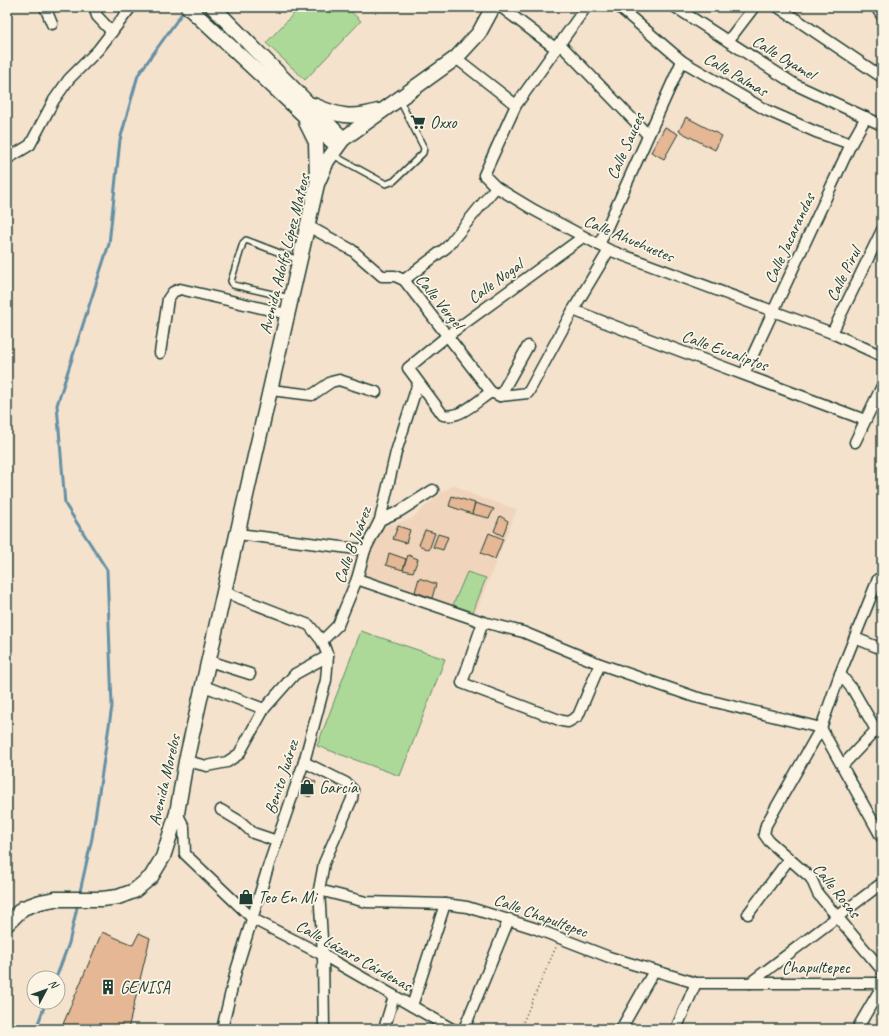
<svg xmlns="http://www.w3.org/2000/svg" width="889" height="1036" font-family="Caveat,sans-serif">
	<rect width="100%" height="100%" fill="#f5e2cd"/>
	<filter id="ink" filterUnits="userSpaceOnUse"><feTurbulence type="fractalNoise" baseFrequency=".025" numOctaves="2"/><feDisplacementMap in="SourceGraphic" scale="8" xChannelSelector="R" yChannelSelector="G"/><feConvolveMatrix kernelMatrix="1 2 1 2 8 2 1 2 1" color-interpolation-filters="sRGB"/></filter>
	<g filter="url(#ink)">
		<!-- built -->
		<polygon fill="#f0d5bc" points="454,485 476,496 517,509 475,615 362,577 379,527 411,519 443,491"/>
		<!-- green -->
		<g fill="#acd998" stroke="#668b66">
			<polygon points="300,7 346,7 361,21 305,80 266,43"/>
			<polygon points="467,572 486,578 473,612 453,605"/>
			<polygon points="361,631 445,659 400,776 317,746"/>
		</g>
		<g fill="none" stroke-linecap="round" stroke-linejoin="round">
			<!-- stream -->
			<g stroke="#6390a4" stroke-width="3">
				<polyline points="79,896 92,838 112,706 107,570 65,504 57,405 109,244 120,140 138,75 185,9"/>
				<polyline points="56,978 69,943 78,903"/>
				<polyline points="36,1029 46,1002"/>
			</g>
		</g>
		<!-- building -->
		<g fill="#e5b795" stroke="#1f3d34">
			<polygon points="686,117 722,136 715,150 679,131"/>
			<polygon points="665,127 678,134 664,159 651,152"/>
			<polygon points="452,496 475,503 472,514 449,506"/>
			<polygon points="475,503 494,509 489,518 472,514"/>
			<polygon points="500,516 508,521 503,536 494,531"/>
			<polygon points="398,526 410,530 406,543 393,539"/>
			<polygon points="425,530 435,533 429,550 419,545"/>
			<polygon points="489,533 503,539 495,559 481,553"/>
			<polygon points="438,534 448,537 443,550 433,547"/>
			<polygon points="389,553 406,559 403,570 386,565"/>
			<polygon points="408,555 418,559 413,572 403,570"/>
			<polygon points="419,578 436,584 432,598 415,592"/>
			<polygon points="304,776 316,782 310,797 299,793"/>
			<polygon points="243,893 253,895 249,906 245,907 239,900"/>
			<polygon points="102,932 133,945 139,933 150,938 128,1029 61,1029"/>
		</g>
		<g fill="none" stroke-linecap="round" stroke-linejoin="round">
			<!-- service casing -->
			<g stroke="#1f3d34" stroke-width="8">
				<g id="service">
					<polyline points="333,155 386,184 394,181 423,153 424,148 400,101"/>
					<polyline points="290,298 233,285 231,281 243,243 246,240 298,260"/>
				</g>
			</g>
			<!-- minor casing -->
			<g stroke="#1f3d34" stroke-width="13">
				<g id="minor">
					<polyline points="45,7 52,24"/>
					<polyline points="94,7 97,16 112,32"/>
					<polyline points="501,7 555,48"/>
					<polyline points="586,7 516,105 484,175 496,187 534,210 609,250 832,333 882,356"/>
					<polyline points="619,7 682,61 766,110 816,132 851,144"/>
					<polyline points="675,7 796,85 882,125"/>
					<polyline points="778,7 882,77"/>
					<polyline points="876,7 882,16"/>
					<polyline points="728,41 754,7"/>
					<polyline points="559,43 648,135"/>
					<polyline points="456,58 516,105"/>
					<polyline points="7,159 30,145 54,100 69,79 98,50 131,7"/>
					<polyline points="308,226 352,250 382,276 395,276 404,280 491,392 500,396 528,393 573,310 609,250"/>
					<polyline points="599,245 682,61"/>
					<polyline points="404,280 447,247 496,187"/>
					<path d="M 573,310 C 670,348 768,383 865,420"/>
					<polyline points="832,333 882,230"/>
					<polyline points="160,353 168,299 173,292 180,289 287,314"/>
					<polyline points="744,374 851,144 866,117"/>
					<polyline points="271,390 312,395 331,382 339,380 376,392"/>
					<path d="M 491,392 C 477,401 460,419 443,415 L 408,368 L 447,336 L 583,237"/>
					<polyline points="500,396 528,346"/>
					<polyline points="855,442 882,386"/>
					<polyline points="380,520 400,511 433,490"/>
					<polyline points="238,534 365,550"/>
					<polyline points="357,579 483,622 523,632 600,664 695,697 821,728 882,838"/>
					<polyline points="878,579 840,674 821,728 766,825 764,834 769,841 811,878 818,894 882,970"/>
					<polyline points="483,622 462,683 562,721 568,722 578,716 600,664"/>
					<polyline points="855,638 882,649"/>
					<polyline points="322,641 338,625 357,579 365,550 380,520 396,452 418,383"/>
					<polyline points="209,661 250,674"/>
					<polyline points="840,674 853,690 876,730"/>
					<polyline points="204,686 264,709"/>
					<polyline points="186,761 207,766 227,762 239,754 264,709 295,674 328,656"/>
					<polyline points="304,762 346,783 353,790 352,799 324,863 319,890 323,955 324,1029"/>
					<polyline points="842,766 876,730 882,733"/>
					<polyline points="221,810 241,822 253,833 277,841"/>
					<polyline points="177,813 184,827 185,854 253,919 323,955 452,1029"/>
					<polyline points="319,890 366,902 445,904 467,907 534,928 609,957 696,983 882,983"/>
					<polyline points="748,914 789,859"/>
					<polyline points="750,983 882,883"/>
					<polyline points="412,1006 445,904"/>
					<polyline points="222,1029 236,971 269,864 304,762 326,680 328,656 322,641 309,625 224,592"/>
					<polyline points="384,1029 394,996"/>
					<polyline points="464,1029 509,919"/>
					<polyline points="621,1029 654,971"/>
					<polyline points="676,1029 696,983"/>
					<polyline points="857,1029 882,986"/>
				</g>
			</g>
			<!-- secondary casing -->
			<g stroke="#1f3d34" stroke-width="17">
				<g id="secondary">
					<polyline points="188,7 337,146"/>
					<polyline points="213,7 343,139"/>
					<path d="M 313,105 C 338,116 352,119 378,111"/>
					<polyline points="306,122 316,142 317,178"/>
					<polyline points="7,924 23,908 40,902 55,899 102,899 118,897 134,891 151,877 163,857 177,813 186,761 224,592 317,184 327,161 343,139 456,58 479,33 493,7"/>
				</g>
			</g>
			<!-- path -->
			<polyline stroke="#1f3d34" stroke-width="1.5" stroke-dasharray="1 3" stroke-linecap="butt" points="520,1029 556,947"/>
			<!-- service -->
			<use href="#service" stroke="#fcf5e5" stroke-width="5"/>
			<!-- minor -->
			<use href="#minor" stroke="#fcf5e5" stroke-width="10"/>
			<!-- secondary -->
			<use href="#secondary" stroke="#fcf5e5" stroke-width="14"/>
		</g>
	</g>
	<!-- icons -->
	<defs>
		<g id="supermarket-bare" transform="scale(1.2)"><path d="M-6-5.5h2.5l.6 2H6L4.5 2H-2.5L-4.4-4H-6ZM-1.5 3.2a1.3 1.3 0 1 0 .1 0ZM3 3.2a1.3 1.3 0 1 0 .1 0Z" fill="#1f3d34" stroke="#fcf5e5" stroke-width="2.5" paint-order="stroke"/></g>
		<g id="shop-bare" transform="scale(1.2)"><path d="M-5-2.5h2.3a2.7 3.5 0 0 1 5.4 0H5L5.5 6h-11ZM-1.5-2.5h3a1.5 2.3 0 0 0-3 0Z" fill="#1f3d34" stroke="#fcf5e5" stroke-width="2.5" paint-order="stroke"/></g>
		<g id="building-bare" transform="scale(1.2)"><path d="M-4-6H4V6H1V3H-1V6H-4ZM-2.5-4.3h1.7v1.8h-1.7ZM.8-4.3h1.7v1.8H.8ZM-2.5-1h1.7V.8h-1.7ZM.8-1h1.7V.8H.8Z" fill="#1f3d34" stroke="#fcf5e5" stroke-width="2.5" paint-order="stroke"/></g>
	</defs>
	<g fill-rule="evenodd">
		<use href="#supermarket-bare" x="418" y="122"/>
		<use href="#shop-bare" x="307" y="787"/>
		<use href="#shop-bare" x="246" y="897"/>
		<use href="#building-bare" x="108" y="987"/>
	</g>
	<g text-anchor="middle" stroke-width="3.5" stroke-linejoin="round" paint-order="stroke">
		<!-- street labels -->
		<g font-size="17" fill="#1f3d34" stroke="#fcf5e5">
			<text transform="translate(784 57) rotate(31)" y="6">Calle Oyamel</text>
			<text transform="translate(736 74) rotate(30)" y="6">Calle Palmas</text>
			<text transform="translate(625 146) rotate(-66)" y="6">Calle Sauces</text>
			<text transform="translate(629 238) rotate(23)" y="6">Calle Ahuehuetes</text>
			<text transform="translate(789 238) rotate(-65)" y="6">Calle Jacarandas</text>
			<text transform="translate(284 254) rotate(-76)" y="6">Avenida Adolfo López Mateos</text>
			<text transform="translate(843 274) rotate(-64)" y="6">Calle Pirul</text>
			<text transform="translate(495 281) rotate(-36)" y="6">Calle Nogal</text>
			<text transform="translate(440 301) rotate(51)" y="6">Calle Vergel</text>
			<text transform="translate(725 350) rotate(20)" y="6">Calle Eucaliptos</text>
			<text transform="translate(352 545) rotate(-70)" y="6">Calle B Juárez</text>
			<text transform="translate(281 777) rotate(-72)" y="6">Benito Juárez</text>
			<text transform="translate(164 780) rotate(-77)" y="6">Avenida Morelos</text>
			<text transform="translate(837 890) rotate(51)" y="6">Calle Rosas</text>
			<text transform="translate(541 915) rotate(20)" y="6">Calle Chapultepec</text>
			<text transform="translate(354 955) rotate(29)" y="6">Calle Lázaro Cárdenas</text>
			<text x="816" y="973">Chapultepec</text>
		</g>
		<!-- poi labels -->
		<g font-size="17" fill="#1f3d34" stroke="#fcf5e5" text-anchor="start">
			<text x="430" y="128">Oxxo</text>
			<text x="319" y="793">García</text>
			<text x="258" y="903">Teo En Mi</text>
			<text x="120" y="993">GENISA</text>
		</g>
	</g>
	<!-- margin -->
	<rect width="889" height="1036" fill="none" stroke="#fcf5e5" stroke-width="24"/>
	<rect x="12" y="12" width="865" height="1012" fill="none" stroke="#1f3d34" stroke-width="1.5" filter="url(#ink)"/>
	<!-- north arrow -->
	<g transform="translate(46 990) rotate(49)"><circle r="19" fill="#fcf5e5" stroke="#a4ab9e"/>
	<path d="M0-3L7 15L0 10L-7 15Z" fill="#1f3d34"/>
	<text y="-6" font-size="11" font-weight="bold" text-anchor="middle" fill="#1f3d34">N</text>
	</g>
</svg>
